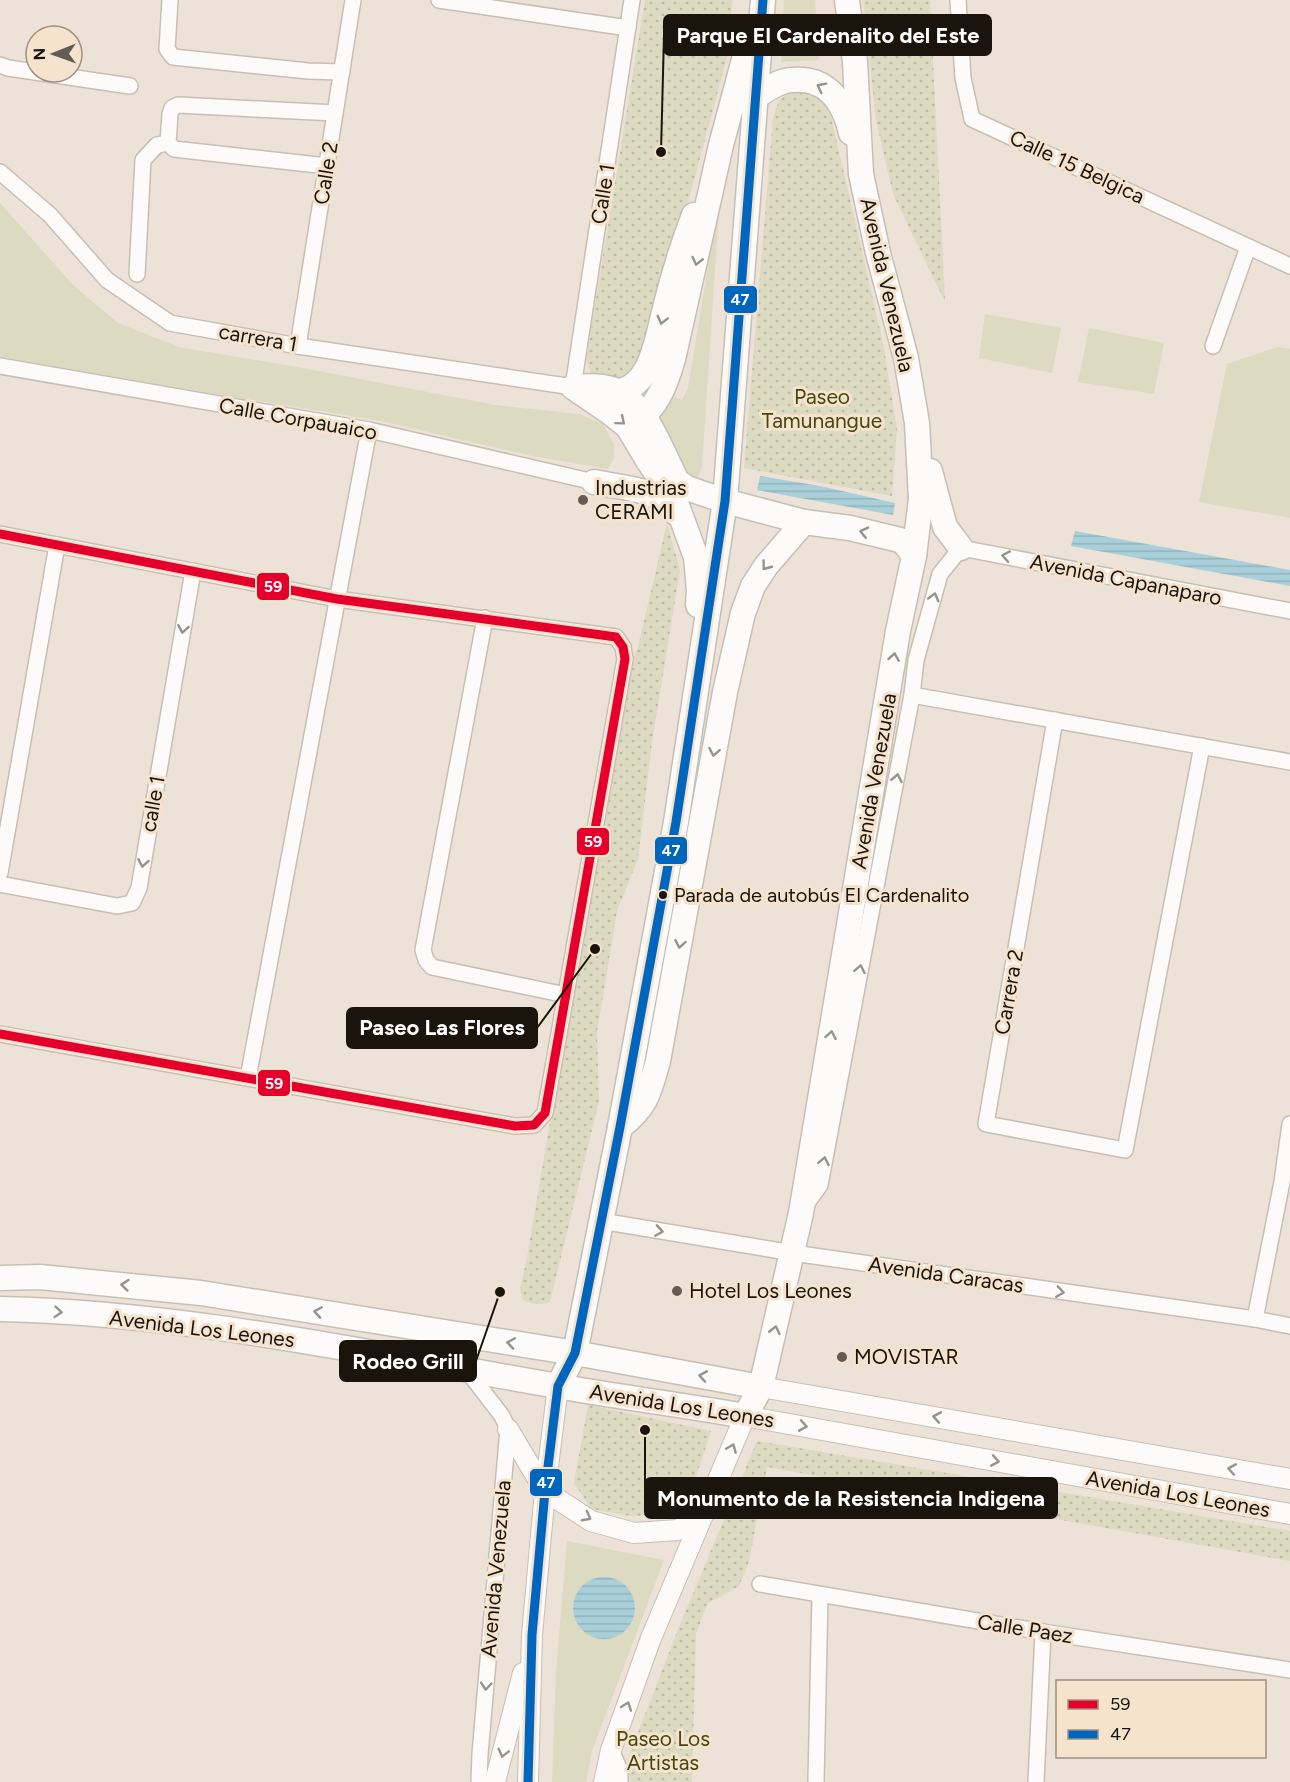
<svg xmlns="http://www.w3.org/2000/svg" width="1290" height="1782" font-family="Figtree,sans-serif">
	<defs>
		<pattern id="park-dots" width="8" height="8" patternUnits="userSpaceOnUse" patternTransform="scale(1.5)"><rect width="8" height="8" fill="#dcdac0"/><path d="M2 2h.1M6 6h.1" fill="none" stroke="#bcbaa4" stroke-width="1.8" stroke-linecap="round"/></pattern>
		<pattern id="water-rules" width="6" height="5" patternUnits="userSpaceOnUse" patternTransform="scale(1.5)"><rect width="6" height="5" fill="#a9d0da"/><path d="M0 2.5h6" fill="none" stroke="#91b2ba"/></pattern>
	</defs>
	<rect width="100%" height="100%" fill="#ece2d7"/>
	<!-- green -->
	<g fill="#dcdac0">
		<polygon points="784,0 815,0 819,60 781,62"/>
		<polygon points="720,194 702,466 699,475 692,480 678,470 658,414 671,396 682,400 688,388"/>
		<polygon points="0,203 73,285 118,323 179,347 308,369 495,405 579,414 603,424 614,444 614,458 608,469 532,456 381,421 0,359"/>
		<polygon points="985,314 1061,328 1052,373 979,358"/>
		<polygon points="1089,328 1164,343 1154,394 1078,382"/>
		<polygon points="1278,347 1290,349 1290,518 1199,502 1227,364"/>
		<polygon points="567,1541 664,1560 592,1751 586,1782 552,1782 556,1673"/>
	</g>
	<!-- park -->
	<g fill="url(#park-dots)">
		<polygon points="645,0 732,0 730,46 648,352 632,372 615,384 592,376 586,360"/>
		<polygon points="863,0 930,0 945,302 893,194 876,120"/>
		<polygon points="795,88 813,89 829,108 883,343 897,429 892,496 744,468 773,118 779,100"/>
		<path d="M 667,523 L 680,570 L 652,742 L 638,859 L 617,911 L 597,1032 L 599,1101 L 550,1302 C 540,1305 532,1305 523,1300 L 520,1289 L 527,1258 L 624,684 L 638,647 Z"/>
		<polygon points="588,1405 711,1431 691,1492 664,1515 630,1516 591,1509 574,1483"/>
		<polygon points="757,1441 1290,1531 1290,1561 767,1467 749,1562 739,1586 708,1603 696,1634 692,1782 631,1782 626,1763 679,1627"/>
	</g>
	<!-- water -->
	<g fill="url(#water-rules)">
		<polygon points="760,476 820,486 895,503 893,515 757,490"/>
		<polygon points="1075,531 1290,570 1290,586 1071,546"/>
		<circle cx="604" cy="1608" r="31"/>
	</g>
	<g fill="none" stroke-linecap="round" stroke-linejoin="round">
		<!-- minor casing -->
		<g stroke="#c7bfb6" stroke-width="18">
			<g id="minor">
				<polyline points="170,0 167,49 173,57 308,71 342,72"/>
				<polyline points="439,0 628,28"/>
				<polyline points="958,0 963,78 972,119 1290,266"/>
				<polyline points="0,65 8,68 130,86"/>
				<polyline points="327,166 174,149 168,143 170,114 172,108 178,105 335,113"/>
				<polyline points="0,172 50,215 107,280 170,323 298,346 573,387 632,0"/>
				<polyline points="137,274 143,160 157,145 168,143"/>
				<polyline points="298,346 353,0"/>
				<polyline points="1213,346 1248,247"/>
				<polyline points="0,366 369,430 594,482"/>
				<polyline points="0,534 337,599 616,637 623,647 625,659 545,1113 534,1125 515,1126 0,1034"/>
				<polyline points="485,618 423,950 426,960 432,967 566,995"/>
				<polyline points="912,695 1290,762"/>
				<polyline points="1055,720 986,1124 1125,1150 1202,746"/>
				<polyline points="0,873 57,545"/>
				<polyline points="0,884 117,906 132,903 139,888 193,571"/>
				<polyline points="248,1078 369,430"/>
				<polyline points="807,1203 820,1185 912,695 916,660 940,574 961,548 1290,611"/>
				<polyline points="601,1221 793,1253 1255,1319 1290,1326"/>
				<polyline points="1255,1319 1282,1182 1290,1124"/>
				<polyline points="466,1369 502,1416 508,1429 480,1754 479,1782"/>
				<polyline points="760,1584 1043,1632 1290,1670"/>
				<polyline points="611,1750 620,1770 620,1782"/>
				<polyline points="816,1782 820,1595"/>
				<polyline points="1036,1782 1043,1632"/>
			</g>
		</g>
		<!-- tertiary casing -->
		<g stroke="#c7bfb6" stroke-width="22">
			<g id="tertiary">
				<polyline points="761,1387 1290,1479"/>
				<polyline points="508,1429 545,1491 591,1521 634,1533 678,1530 705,1513"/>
				<polyline points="495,1782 523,1673"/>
				<polyline points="528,1782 532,1635 545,1491 558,1386"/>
				<polyline points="604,1782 611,1750 651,1638 745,1416 1290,1514"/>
			</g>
		</g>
		<!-- primary casing -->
		<g stroke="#c7bfb6" stroke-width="27">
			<g id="primary">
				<path d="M 748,102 C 758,95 773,84 785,81 C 825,74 843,99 851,133"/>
				<polyline points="573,387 608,411 628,427 649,462 675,500 696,557 699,590 698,605"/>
				<path d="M 573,387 C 587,386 606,385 619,392 C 648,409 662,452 677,481 L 687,488 L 725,501 L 804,522 L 850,528 L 900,540 L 907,546 L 914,556"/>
				<path d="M 618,392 C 631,389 640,381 646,370 C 656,352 659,331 664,312 C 672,279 682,246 694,215"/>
				<path d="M 644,415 C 660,401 667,379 673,359 L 721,145 L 750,37"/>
				<polyline points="930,471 945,527 961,548"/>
				<path d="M 594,482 C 622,488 658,488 676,513"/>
				<path d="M 620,1127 C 647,1106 649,1093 658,1061 L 725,692 L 743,613 L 753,586 L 766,566 L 804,522"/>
				<polyline points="0,1278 40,1277 201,1293 575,1353 761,1387"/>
				<path d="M 0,1309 C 188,1313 373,1354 557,1386 C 619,1397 683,1405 745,1416 L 761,1387 L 801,1213 L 898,631 L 914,556 L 921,499 L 917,423 L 906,358 L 878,253 L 861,174 L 855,62 L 847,0"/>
				<polyline points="558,1386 575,1353 620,1127 676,822 725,501 763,0"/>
			</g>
		</g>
		<!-- minor -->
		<use href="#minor" stroke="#fcfbf9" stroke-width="15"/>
		<!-- tertiary -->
		<use href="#tertiary" stroke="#fcfbf9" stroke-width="20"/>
		<!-- primary -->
		<use href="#primary" stroke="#fcfbf9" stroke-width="24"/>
		<!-- bus-1 casing -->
		<g stroke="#f5e3ce" stroke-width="14">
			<polyline id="bus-1" points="0,534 337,599 616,637 623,647 625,659 545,1113 534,1125 515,1126 0,1034"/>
		</g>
		<!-- bus-2 casing -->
		<g stroke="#f5e3ce" stroke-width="14">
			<polyline id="bus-2" points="528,1782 532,1635 545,1491 558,1386 575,1353 620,1127 676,822 725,501 763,0"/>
		</g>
		<!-- bus-1 -->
		<use href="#bus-1" stroke="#e4002b" stroke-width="9"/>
		<!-- bus-2 -->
		<use href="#bus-2" stroke="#0065bd" stroke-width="9"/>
	</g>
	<!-- one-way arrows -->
	<defs><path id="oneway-chevron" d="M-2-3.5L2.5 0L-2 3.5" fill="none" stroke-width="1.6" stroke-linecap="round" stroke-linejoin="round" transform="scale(1.5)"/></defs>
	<g stroke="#96938e">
		<use href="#oneway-chevron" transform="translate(821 87) rotate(-153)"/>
		<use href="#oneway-chevron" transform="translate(697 261) rotate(103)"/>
		<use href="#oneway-chevron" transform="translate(662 320) rotate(104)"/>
		<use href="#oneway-chevron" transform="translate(621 421) rotate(40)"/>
		<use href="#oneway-chevron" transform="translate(864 532) rotate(-167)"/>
		<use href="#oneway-chevron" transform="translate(1006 556) rotate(-169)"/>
		<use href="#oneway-chevron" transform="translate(766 566) rotate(127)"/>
		<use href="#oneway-chevron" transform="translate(934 597) rotate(-75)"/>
		<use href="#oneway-chevron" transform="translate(183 629) rotate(100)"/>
		<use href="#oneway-chevron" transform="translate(894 657) rotate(-81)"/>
		<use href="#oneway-chevron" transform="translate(714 752) rotate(101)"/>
		<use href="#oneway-chevron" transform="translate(897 778) rotate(-79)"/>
		<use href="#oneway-chevron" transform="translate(143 863) rotate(100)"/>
		<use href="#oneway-chevron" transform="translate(680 944) rotate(100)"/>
		<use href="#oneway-chevron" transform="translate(860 969) rotate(-79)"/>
		<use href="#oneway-chevron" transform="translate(831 1035) rotate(-80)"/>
		<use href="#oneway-chevron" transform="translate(824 1161) rotate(-79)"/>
		<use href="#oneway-chevron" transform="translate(659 1231) rotate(9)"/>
		<use href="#oneway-chevron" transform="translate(125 1285) rotate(-174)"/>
		<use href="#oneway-chevron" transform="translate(1060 1292) rotate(8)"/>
		<use href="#oneway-chevron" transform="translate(58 1312) rotate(5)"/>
		<use href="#oneway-chevron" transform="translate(318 1312) rotate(-171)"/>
		<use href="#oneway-chevron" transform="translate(775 1330) rotate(-77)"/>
		<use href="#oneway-chevron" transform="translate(511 1343) rotate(-171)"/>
		<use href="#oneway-chevron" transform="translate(703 1376) rotate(-170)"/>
		<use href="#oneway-chevron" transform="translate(937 1417) rotate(-170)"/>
		<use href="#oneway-chevron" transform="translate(803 1426) rotate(10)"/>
		<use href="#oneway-chevron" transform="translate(732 1448) rotate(-67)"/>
		<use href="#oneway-chevron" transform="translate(995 1461) rotate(10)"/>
		<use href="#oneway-chevron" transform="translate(1232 1469) rotate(-170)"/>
		<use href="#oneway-chevron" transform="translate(587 1517) rotate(28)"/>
		<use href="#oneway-chevron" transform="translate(486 1686) rotate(95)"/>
		<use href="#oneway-chevron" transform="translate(627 1706) rotate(-70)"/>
		<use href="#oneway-chevron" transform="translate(503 1753) rotate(104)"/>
	</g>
	<!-- markers -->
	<g fill="#645c53" stroke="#f5e3ce" stroke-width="2">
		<circle cx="583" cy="500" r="6"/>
		<circle cx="677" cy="1291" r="6"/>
		<circle cx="842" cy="1357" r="6"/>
	</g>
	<circle fill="#1a140c" stroke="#f5e3ce" stroke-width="2" cx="663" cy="895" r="5"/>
	<g text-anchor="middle" stroke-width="6" stroke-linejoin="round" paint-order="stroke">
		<!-- bus labels -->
		<g font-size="20" fill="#1a140c" stroke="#f5e3ce" text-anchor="start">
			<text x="674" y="902">Parada de autobús El Cardenalito</text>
		</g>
		<!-- street labels -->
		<g font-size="21" fill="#1a140c" stroke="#f5e3ce">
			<text transform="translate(1077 167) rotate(25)" y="7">Calle 15 Belgica</text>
			<text transform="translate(326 173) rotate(-81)" y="7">Calle 2</text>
			<text transform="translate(603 194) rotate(-81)" y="7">Calle 1</text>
			<text transform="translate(887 285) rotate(77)" y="7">Avenida Venezuela</text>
			<text transform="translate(258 338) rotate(10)" y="7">carrera 1</text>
			<text transform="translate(298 419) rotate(10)" y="7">Calle Corpauaico</text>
			<text transform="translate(1126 580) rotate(11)" y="7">Avenida Capanaparo</text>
			<text transform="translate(874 781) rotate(-80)" y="7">Avenida Venezuela</text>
			<text transform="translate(153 804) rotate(-80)" y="7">calle 1</text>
			<text transform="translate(1009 992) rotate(-80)" y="7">Carrera 2</text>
			<text transform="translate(946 1275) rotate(8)" y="7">Avenida Caracas</text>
			<text transform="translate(202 1329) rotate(7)" y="7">Avenida Los Leones</text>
			<text transform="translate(682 1406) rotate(9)" y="7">Avenida Los Leones</text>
			<text transform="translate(1178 1494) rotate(10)" y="7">Avenida Los Leones</text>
			<text transform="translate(496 1569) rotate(-85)" y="7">Avenida Venezuela</text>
			<text transform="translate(1025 1629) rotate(9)" y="7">Calle Paez</text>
		</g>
		<!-- park labels -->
		<g font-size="21" fill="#44480d" stroke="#f5e3ce">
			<text x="822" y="404">Paseo<tspan x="822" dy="24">Tamunangue</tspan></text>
			<text x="663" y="1746">Paseo Los<tspan x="663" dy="24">Artistas</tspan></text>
		</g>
		<!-- poi labels -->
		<g font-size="21" fill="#1a140c" stroke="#f5e3ce" text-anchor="start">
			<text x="595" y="495">Industrias<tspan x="595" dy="24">CERAMI</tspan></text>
			<text x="689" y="1298">Hotel Los Leones</text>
			<text x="854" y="1364">MOVISTAR</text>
		</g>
	</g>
	<!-- callouts -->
	<path fill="none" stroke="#1a140c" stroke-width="2" d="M661 152L664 35M595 949L537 1028M500 1292L476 1361M645 1430L645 1498"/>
	<g fill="#1a140c" stroke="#f5e3ce" stroke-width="2">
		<circle cx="661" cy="152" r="6"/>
		<circle cx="595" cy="949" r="6"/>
		<circle cx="500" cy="1292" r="6"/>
		<circle cx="645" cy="1430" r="6"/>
	</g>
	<g fill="#1a140c" stroke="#1a140c" stroke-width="2">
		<rect x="664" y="15" width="327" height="40" rx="6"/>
		<rect x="347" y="1008" width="190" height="40" rx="6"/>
		<rect x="340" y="1341" width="136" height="40" rx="6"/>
		<rect x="645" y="1478" width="412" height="40" rx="6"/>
	</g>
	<g font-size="22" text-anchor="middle" font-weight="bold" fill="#fff">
		<text x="828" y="43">Parque El Cardenalito del Este</text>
		<text x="442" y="1035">Paseo Las Flores</text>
		<text x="408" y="1369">Rodeo Grill</text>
		<text x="851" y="1506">Monumento de la Resistencia Indigena</text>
	</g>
	<g stroke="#f5e3ce" stroke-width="2">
		<rect x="723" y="285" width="35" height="29" rx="6" fill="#0065bd"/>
		<rect x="256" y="572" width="34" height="29" rx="6" fill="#e4002b"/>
		<rect x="576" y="827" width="34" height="29" rx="6" fill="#e4002b"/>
		<rect x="654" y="836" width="34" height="29" rx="6" fill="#0065bd"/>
		<rect x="257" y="1069" width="34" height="28" rx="6" fill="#e4002b"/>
		<rect x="529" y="1468" width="34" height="29" rx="6" fill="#0065bd"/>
	</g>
	<g font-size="16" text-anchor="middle" font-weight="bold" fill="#fff">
		<text x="740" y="305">47</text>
		<text x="273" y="592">59</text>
		<text x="593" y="847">59</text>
		<text x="671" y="856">47</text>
		<text x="274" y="1089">59</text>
		<text x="546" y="1488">47</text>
	</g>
	<!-- legend -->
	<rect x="1056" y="1680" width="210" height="78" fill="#f5e3ce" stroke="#9d9080" stroke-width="1.5"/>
	<rect x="1068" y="1700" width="30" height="9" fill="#e4002b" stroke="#9d9080" stroke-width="1.5"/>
	<text x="1110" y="1710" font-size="18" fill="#1a140c">59</text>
	<rect x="1068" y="1730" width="30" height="9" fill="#0065bd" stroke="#9d9080" stroke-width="1.5"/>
	<text x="1110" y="1740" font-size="18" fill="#1a140c">47</text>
	<!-- north arrow -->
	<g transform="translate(54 54) rotate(269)"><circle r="28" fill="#f5e3ce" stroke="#9d9080" stroke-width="1.5"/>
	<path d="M0-4.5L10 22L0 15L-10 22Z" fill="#645c53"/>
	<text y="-9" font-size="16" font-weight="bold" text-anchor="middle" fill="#1a140c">N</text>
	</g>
</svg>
